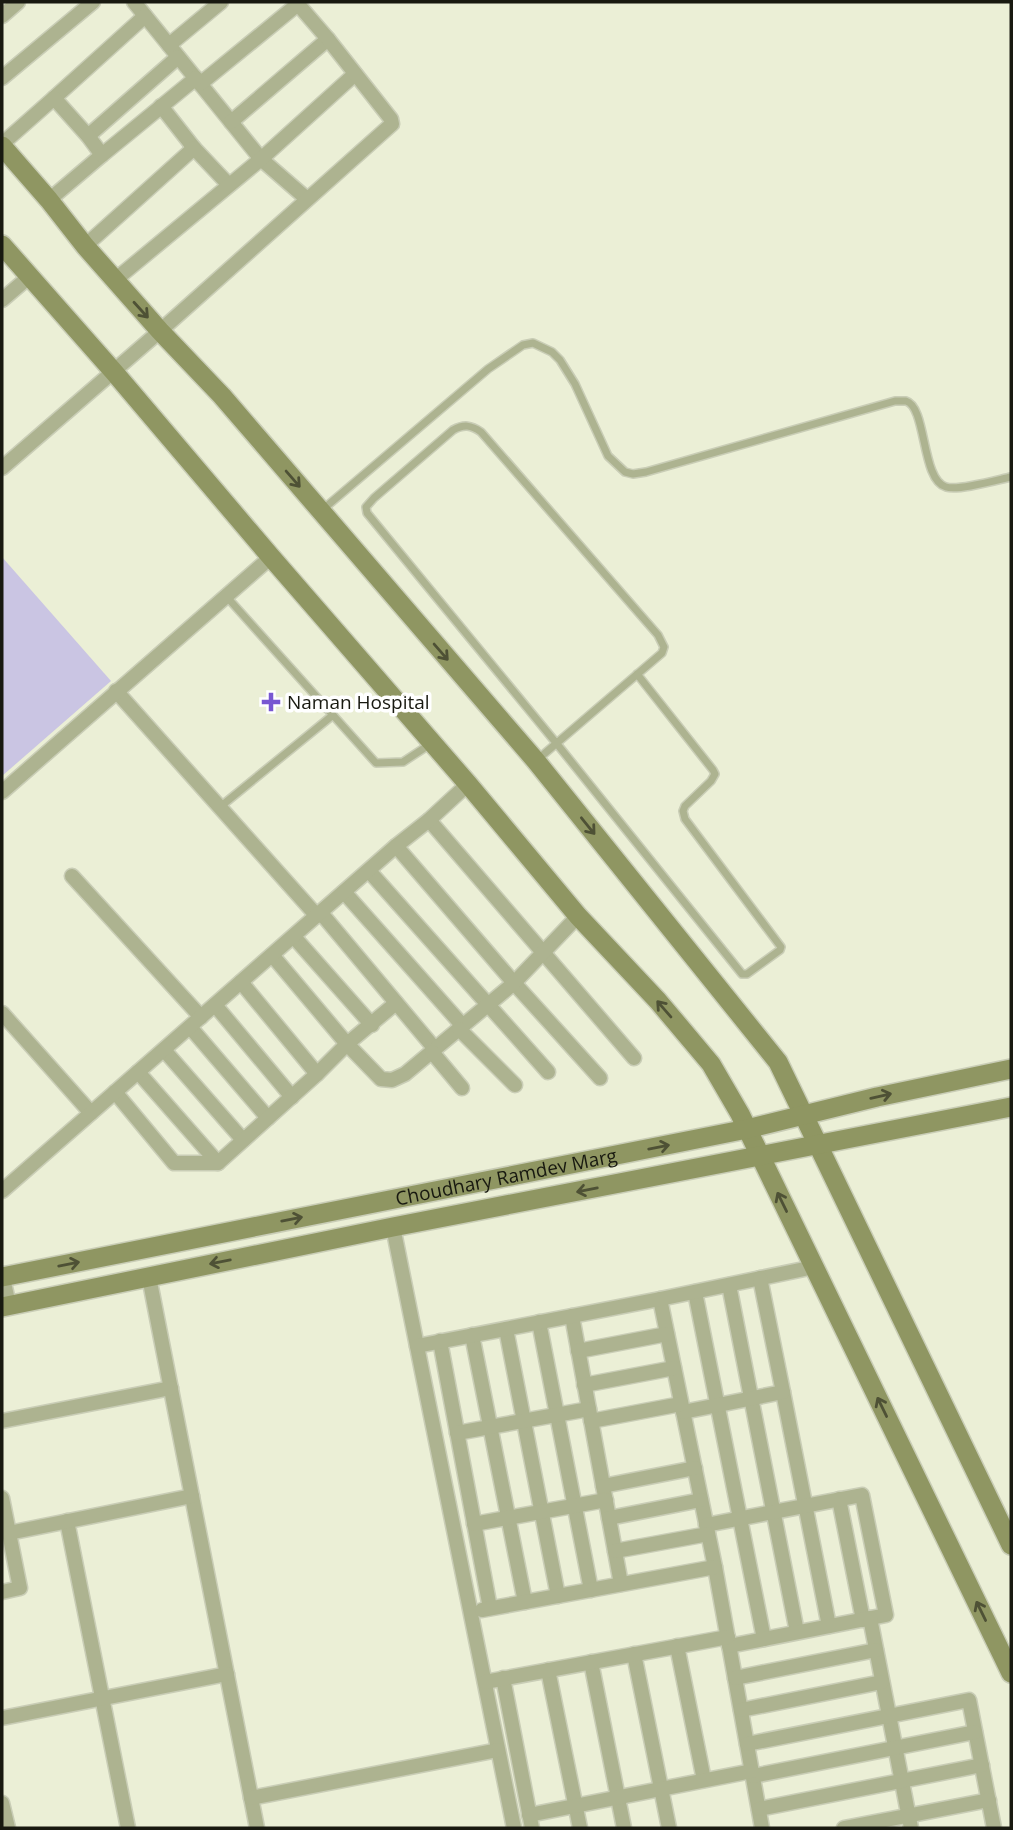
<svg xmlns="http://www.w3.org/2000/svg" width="1013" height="1830" font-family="'Open Sans',sans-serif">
	<rect width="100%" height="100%" fill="#ebefd6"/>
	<!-- green -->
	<polygon fill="#cac5e3" points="2,557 111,681 2,776"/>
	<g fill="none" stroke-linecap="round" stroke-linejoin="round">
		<!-- lane casing -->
		<g stroke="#c9cdb6" stroke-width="10">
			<g id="lane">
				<path d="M 321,511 L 488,369 L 523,345 L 533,343 L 552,352 L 560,360 L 575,384 L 608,456 L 625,472 L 633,474 L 646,472 L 895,401 C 896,401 906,401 906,401 C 927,407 921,480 946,487 C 958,491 997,480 1011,477"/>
				<polyline points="226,596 376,763 403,762 432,743"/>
				<path d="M 537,760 L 662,653 L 664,647 L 658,635 L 481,432 C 471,425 464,424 453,430 L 374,498 L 366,507 L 367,513 L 557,744 L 742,974 L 747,974 L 780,950 L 781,947 L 685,819 L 683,811 L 685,806 L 711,781 L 715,774 L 713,770 L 637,674"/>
				<polyline points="220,807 333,715"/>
			</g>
		</g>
		<!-- street casing -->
		<g stroke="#c9cdb6" stroke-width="17">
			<g id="street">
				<polyline points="134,2 261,159 307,199"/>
				<polyline points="2,16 18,2"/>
				<polyline points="169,45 221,2"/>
				<polyline points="2,78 93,2"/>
				<polyline points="200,84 298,4"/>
				<polyline points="54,98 145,16"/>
				<polyline points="161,106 194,148 228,184"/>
				<polyline points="231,122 328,39"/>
				<polyline points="88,136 178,57"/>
				<polyline points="2,144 54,98 88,136 102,155 49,200"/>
				<polyline points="102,155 196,78"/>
				<polyline points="85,246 194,148"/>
				<polyline points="115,280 261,159 355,74"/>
				<polyline points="2,300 30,276"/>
				<polyline points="2,468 160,331 392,124 391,119 328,39 296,2"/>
				<polyline points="116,691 317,916"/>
				<polyline points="2,792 271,557"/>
				<polyline points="429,820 634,1058"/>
				<polyline points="396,846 514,983 600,1078"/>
				<polyline points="369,871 548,1072"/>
				<polyline points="72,876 201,1017"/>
				<polyline points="344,892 463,1026"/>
				<polyline points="321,913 435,1049"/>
				<polyline points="294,937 372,1025"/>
				<polyline points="272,955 347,1044 381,1079 392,1080 405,1074 514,983 578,916"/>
				<polyline points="241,982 317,1074"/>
				<polyline points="215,1005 292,1097"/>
				<polyline points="2,1013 91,1113"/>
				<polyline points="190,1027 268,1118"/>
				<polyline points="459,1029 515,1085"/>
				<polyline points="164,1050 243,1140"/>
				<polyline points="432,1052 462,1088"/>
				<polyline points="138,1072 218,1163"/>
				<polyline points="115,1092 174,1163 218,1163 317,1074 347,1044 396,1003"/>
				<polyline points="2,1191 396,846 429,820 468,784"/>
				<polyline points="393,1227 514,1828"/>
				<polyline points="2,1274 9,1305"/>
				<polyline points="149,1277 257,1828"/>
				<polyline points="729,1285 797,1632"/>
				<polyline points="695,1292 764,1639"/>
				<polyline points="660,1299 715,1567 762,1828"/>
				<polyline points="572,1316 621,1584"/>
				<polyline points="539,1322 591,1590"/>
				<polyline points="506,1329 558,1596"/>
				<polyline points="472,1335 525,1602"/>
				<polyline points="440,1341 490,1608"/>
				<polyline points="417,1346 660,1299 814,1267"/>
				<polyline points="578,1351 667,1334"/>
				<polyline points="584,1385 674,1368"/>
				<polyline points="783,1392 829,1626"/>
				<polyline points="683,1412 783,1392 760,1278"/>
				<polyline points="2,1421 171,1388"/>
				<polyline points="591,1421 681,1404"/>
				<polyline points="457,1433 589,1409"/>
				<polyline points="603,1486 695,1468"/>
				<polyline points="2,1498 20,1588 2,1592"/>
				<polyline points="839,1499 863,1620"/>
				<polyline points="609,1518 701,1500"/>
				<polyline points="67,1521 128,1828"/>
				<polyline points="474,1524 606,1500"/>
				<polyline points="706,1525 862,1495 886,1615 729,1646"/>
				<polyline points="9,1533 192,1496"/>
				<polyline points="615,1551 708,1534"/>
				<polyline points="482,1610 715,1567"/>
				<polyline points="870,1618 911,1828"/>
				<polyline points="677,1646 704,1780"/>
				<polyline points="634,1654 669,1828"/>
				<polyline points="591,1662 624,1828"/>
				<polyline points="548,1670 580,1828"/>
				<polyline points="503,1678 532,1828"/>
				<polyline points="735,1678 876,1650"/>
				<polyline points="485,1682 728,1637"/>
				<polyline points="741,1710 882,1682"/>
				<polyline points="2,1718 227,1674"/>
				<polyline points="747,1744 969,1700 994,1828"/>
				<polyline points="753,1776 975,1732"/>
				<polyline points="251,1798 498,1750"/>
				<polyline points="2,1803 8,1828"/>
				<polyline points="759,1809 982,1765"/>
				<polyline points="529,1815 752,1771"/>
				<polyline points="844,1828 989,1800"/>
			</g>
		</g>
		<!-- secondary casing -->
		<g stroke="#c9cdb6" stroke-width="22">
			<g id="secondary">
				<polyline points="2,146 49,200 85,246 160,331 222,396 536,761 778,1062 1011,1545"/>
				<polyline points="2,245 114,372 271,557 468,784 578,916 658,1001 711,1064 740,1114 1011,1673"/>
				<path id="s1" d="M 2,1277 L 747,1129 L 877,1097 L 1011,1069"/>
				<polyline points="2,1307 393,1227 1011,1107"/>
			</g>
		</g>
		<!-- lane -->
		<use href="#lane" stroke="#adb390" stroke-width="7"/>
		<!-- street -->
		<use href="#street" stroke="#adb390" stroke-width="14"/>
		<!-- secondary -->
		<use href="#secondary" stroke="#8f9662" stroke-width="19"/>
	</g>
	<!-- one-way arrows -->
	<defs><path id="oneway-shaft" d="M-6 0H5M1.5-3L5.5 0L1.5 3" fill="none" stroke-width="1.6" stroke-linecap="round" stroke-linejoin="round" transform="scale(1.75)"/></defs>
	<g stroke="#4e5135">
		<use href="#oneway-shaft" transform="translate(141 310) rotate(48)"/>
		<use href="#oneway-shaft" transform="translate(293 479) rotate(49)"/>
		<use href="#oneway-shaft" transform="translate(441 652) rotate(49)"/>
		<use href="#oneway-shaft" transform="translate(588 826) rotate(51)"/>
		<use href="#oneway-shaft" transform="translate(664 1009) rotate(-131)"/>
		<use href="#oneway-shaft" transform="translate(881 1096) rotate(-13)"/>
		<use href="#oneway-shaft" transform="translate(659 1147) rotate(-11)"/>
		<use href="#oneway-shaft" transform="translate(587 1190) rotate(169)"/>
		<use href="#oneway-shaft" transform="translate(782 1202) rotate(-116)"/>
		<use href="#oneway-shaft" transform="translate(292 1219) rotate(-11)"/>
		<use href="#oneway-shaft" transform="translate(220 1262) rotate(169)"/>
		<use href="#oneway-shaft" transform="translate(69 1264) rotate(-11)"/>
		<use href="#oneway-shaft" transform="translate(882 1407) rotate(-116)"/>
		<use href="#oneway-shaft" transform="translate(981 1611) rotate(-116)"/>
	</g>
	<!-- markers -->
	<path fill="#7857d1" stroke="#fff" stroke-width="2.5" d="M267.5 691.5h7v7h7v7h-7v7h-7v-7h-7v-7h7z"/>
	<g text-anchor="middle" stroke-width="7" stroke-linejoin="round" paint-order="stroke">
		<!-- poi labels -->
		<g font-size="19" fill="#181910" stroke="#fff" text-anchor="start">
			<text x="287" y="709">Naman Hospital</text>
		</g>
		<!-- street labels -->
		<g font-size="19" fill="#181910" stroke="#fff">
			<text dy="7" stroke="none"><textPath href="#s1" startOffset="514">Choudhary Ramdev Marg</textPath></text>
		</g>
	</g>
	<!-- border -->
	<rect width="1013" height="1830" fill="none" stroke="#181910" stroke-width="7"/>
</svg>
